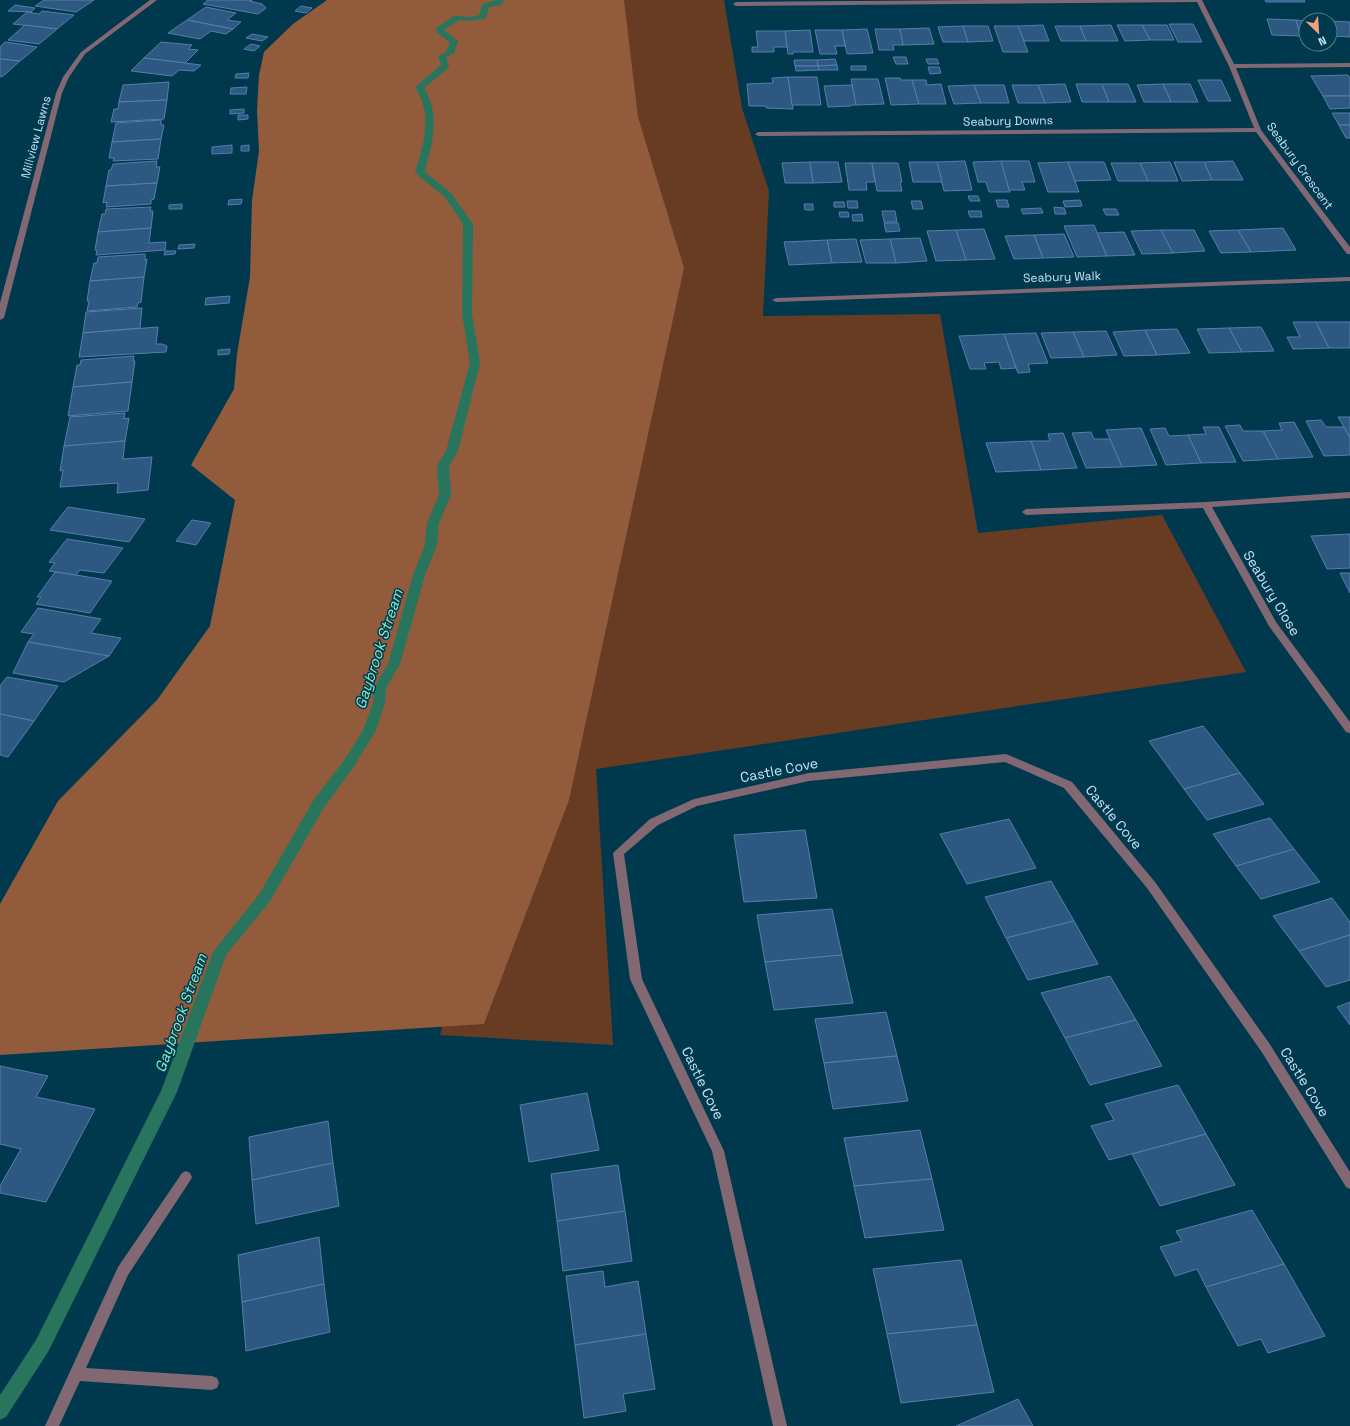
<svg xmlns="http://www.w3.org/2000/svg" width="1350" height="1426" font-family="'Space Grotesk',sans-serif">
	<rect width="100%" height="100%" fill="#00394e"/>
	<!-- green -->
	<polygon fill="#673c23" points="567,0 724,0 742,108 769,191 763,316 940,314 978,533 1162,515 1246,672 596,769 613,1045 440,1035 577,518"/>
	<!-- forest -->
	<polygon fill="#915b3c" points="327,0 624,0 638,117 684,268 569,800 484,1024 0,1055 0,904 58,801 157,700 210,626 235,500 191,465 234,389 237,354 250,277 252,200 259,151 257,110 259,75 264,52 293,24"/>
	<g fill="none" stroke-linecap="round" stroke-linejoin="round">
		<!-- stream -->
		<path fill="#28755e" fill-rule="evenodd" d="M 496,0 L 504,0 L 501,5 L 489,7 L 486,18 L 472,21 L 459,20 L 444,30 L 458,41 L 454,53 L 446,57 L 449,66 L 448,68 L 424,88 C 441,116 432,142 425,172 L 451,193 L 473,224 L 472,314 L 480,363 L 458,451 L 449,466 L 451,495 L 439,523 L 437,545 L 425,575 L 400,664 L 386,688 L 385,703 L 376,730 L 355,765 L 323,809 L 270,901 L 226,955 L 177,1092 L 48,1352 L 6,1417 L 0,1420 L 0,1395 L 36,1340 L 161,1091 L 213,952 L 260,893 L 313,801 L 345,759 L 363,730 L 373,703 L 374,688 L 388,664 L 413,575 L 425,545 L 427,523 L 439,495 L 437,466 L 446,451 L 470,363 L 462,314 L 463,224 L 445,197 L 415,173 C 424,142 433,116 415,87 L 441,65 L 438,56 L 446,52 L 450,42 L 436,32 L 436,28 L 454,16 L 472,17 L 479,15 L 483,4 Z"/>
	</g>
	<!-- building -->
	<g fill="#2c5882" stroke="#547fa9">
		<polygon points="44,0 94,0 76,12 35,6"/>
		<polygon points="208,0 252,0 250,1 262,4 266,8 258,14 203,4"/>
		<polygon points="1265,0 1304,0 1305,2 1266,2"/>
		<polygon points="15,5 35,8 31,12 8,11"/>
		<polygon points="301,6 312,8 306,13 295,11"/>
		<polygon points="206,7 236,13 227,20 241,22 233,29 187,20"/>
		<polygon points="42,11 74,15 57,29 13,24 27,12 39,14"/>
		<polygon points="1267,19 1296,20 1301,36 1272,35"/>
		<polygon points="187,20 233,29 226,34 211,31 200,39 168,33"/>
		<polygon points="1296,20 1306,21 1306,36 1301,36"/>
		<polygon points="1330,21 1350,22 1350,37 1334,36 1330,26"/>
		<polygon points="1169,24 1193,24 1202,42 1178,42"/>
		<polygon points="25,25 57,29 39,44 8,40"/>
		<polygon points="1043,25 1049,41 1024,41 1018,26"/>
		<polygon points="1111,25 1118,41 1086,41 1080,26"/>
		<polygon points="1117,25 1142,25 1150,40 1125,41"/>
		<polygon points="1142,25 1167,25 1174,40 1150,40"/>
		<polygon points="963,26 968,42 943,42 938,27"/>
		<polygon points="963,26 988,26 993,41 968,42"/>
		<polygon points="994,26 1018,26 1028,52 1003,52"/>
		<polygon points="1055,26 1080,26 1086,41 1061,41"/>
		<polygon points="929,28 934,44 903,45 900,29"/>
		<polygon points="867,29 873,53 847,54 842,30"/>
		<polygon points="875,29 900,29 903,45 893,45 894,50 879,50"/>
		<polygon points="810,30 813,52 793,52 793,54 788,54 785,31"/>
		<polygon points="815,30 842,30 845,46 835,46 837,54 820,54"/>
		<polygon points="756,31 785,31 787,47 774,47 774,52 752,52 752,47 758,47"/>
		<polygon points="252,34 268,37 262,41 246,38"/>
		<polygon points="5,42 20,44 37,47 20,61 0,59 0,47"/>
		<polygon points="161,42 192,45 188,49 198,50 185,63 144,58"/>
		<polygon points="251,44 260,46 254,51 244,49"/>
		<polygon points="893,57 906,57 908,64 896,64"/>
		<polygon points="144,58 185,63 201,65 194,71 179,70 172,76 131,71"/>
		<polygon points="0,59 20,61 2,77 0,76"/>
		<polygon points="835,59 837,65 818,66 817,60"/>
		<polygon points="926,59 937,59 939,64 928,64"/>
		<polygon points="794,60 817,60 818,66 795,66"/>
		<polygon points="837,65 838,70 819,70 818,66"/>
		<polygon points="795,66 818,66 819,70 796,71"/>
		<rect x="851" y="66" width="15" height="4"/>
		<polygon points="928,67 939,67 941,73 930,74"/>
		<polygon points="249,73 248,78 235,78 236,74"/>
		<polygon points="1348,75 1350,79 1350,96 1323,96 1311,76"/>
		<polygon points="788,77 793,109 766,108 766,106 749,106 747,84 773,83 772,78"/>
		<polygon points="788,77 817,77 821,105 792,105"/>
		<polygon points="885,78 900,78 901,80 912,80 919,104 891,105"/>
		<polygon points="851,79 878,79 884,104 856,105"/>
		<polygon points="912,80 926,80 927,85 941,84 946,104 919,104"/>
		<polygon points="1198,80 1221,80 1231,101 1208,101"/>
		<polygon points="169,82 167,100 119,102 123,85"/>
		<polygon points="1065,84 1071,102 1045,103 1038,85"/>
		<polygon points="1076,84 1102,84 1109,102 1082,102"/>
		<polygon points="1102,84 1128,84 1136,102 1109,102"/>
		<polygon points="1163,84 1190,84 1198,102 1171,102"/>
		<polygon points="1163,84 1171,102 1144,102 1137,85"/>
		<polygon points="852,85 856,105 851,105 851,106 828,107 824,86"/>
		<polygon points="974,85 981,103 954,104 948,86"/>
		<polygon points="974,85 1004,85 1009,103 981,103"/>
		<polygon points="1012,85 1038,85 1045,103 1018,103"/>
		<polygon points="247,87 246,94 230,94 231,88"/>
		<polygon points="1323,96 1350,96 1350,108 1330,109"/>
		<polygon points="167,100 164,119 111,122 114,109 118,109 119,102"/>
		<polygon points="244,109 244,113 230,114 230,110"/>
		<polygon points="1332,113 1350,113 1350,125 1339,125"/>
		<polygon points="238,115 248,115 248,119 238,120"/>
		<polygon points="161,120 161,125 164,125 161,139 112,142 116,123"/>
		<polygon points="1339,125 1350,125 1350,138 1346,138"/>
		<polygon points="161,139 158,159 113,161 114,158 109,158 112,142"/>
		<polygon points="232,145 232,153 212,154 212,147"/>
		<polygon points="249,145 249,151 241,151 241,146"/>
		<polygon points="157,161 156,167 160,167 157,183 106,186 109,170 111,170 113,164"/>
		<polygon points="965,161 972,190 944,191 937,162"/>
		<polygon points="1001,161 1010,192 989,192 986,182 978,182 973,162"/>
		<polygon points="1001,161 1029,161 1035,182 1022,182 1025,190 1009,190"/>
		<polygon points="1233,161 1243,180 1212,180 1204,162"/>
		<polygon points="810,162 813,183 785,183 782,163"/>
		<polygon points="810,162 838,162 842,182 813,183"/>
		<polygon points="909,162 937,162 942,182 913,182"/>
		<polygon points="1068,162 1079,192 1048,192 1038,163"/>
		<polygon points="1068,162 1104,162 1111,180 1075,181"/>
		<polygon points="1170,162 1178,181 1148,181 1140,163"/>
		<polygon points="1174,162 1204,162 1212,180 1182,181"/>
		<polygon points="845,163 872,163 875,182 866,182 867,190 849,190"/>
		<polygon points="872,163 898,163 902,182 900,182 902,191 877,191"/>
		<polygon points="1111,163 1140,163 1148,181 1118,181"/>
		<polygon points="157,183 154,199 151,200 151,204 106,207 107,202 103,203 106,186"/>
		<polygon points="968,196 978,196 980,201 970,201"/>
		<polygon points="242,199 241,204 228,205 229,200"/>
		<polygon points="996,200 1007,200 1009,207 998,207"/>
		<polygon points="1080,200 1082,206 1065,207 1063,201"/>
		<polygon points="847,201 857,201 858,208 848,208"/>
		<polygon points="911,201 921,201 923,209 913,209"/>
		<polygon points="834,202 844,202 845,207 834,207"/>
		<polygon points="182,204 182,209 169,209 169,205"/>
		<polygon points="804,204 813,204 813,210 805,210"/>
		<polygon points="151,207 150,211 153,211 151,228 98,232 102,214 105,214 106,209"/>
		<polygon points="1054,207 1064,208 1066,214 1055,214"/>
		<polygon points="1041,208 1043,213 1023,214 1021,209"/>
		<polygon points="1103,209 1116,209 1119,215 1106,215"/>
		<polygon points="882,211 895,211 897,222 884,222"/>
		<polygon points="968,211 981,211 982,217 970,217"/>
		<polygon points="839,212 848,212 849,217 840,217"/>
		<polygon points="862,214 863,221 853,221 852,215"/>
		<polygon points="884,223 898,223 900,231 886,232"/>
		<polygon points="1094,225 1107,256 1077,257 1064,226"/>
		<polygon points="151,228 149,243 166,242 165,250 96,255 97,250 95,250 98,232"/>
		<polygon points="1283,228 1296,250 1251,252 1238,230"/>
		<polygon points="984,229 995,259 966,260 956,230"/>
		<polygon points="956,230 966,260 936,261 927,231"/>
		<polygon points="1161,230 1173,253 1142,254 1131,231"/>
		<polygon points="1161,230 1194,230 1205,251 1173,253"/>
		<polygon points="1238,230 1251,252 1221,253 1209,231"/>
		<polygon points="1124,232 1135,255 1107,256 1097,233"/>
		<polygon points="1064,234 1074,257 1043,258 1034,235"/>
		<polygon points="1034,235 1043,258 1014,259 1005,236"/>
		<polygon points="920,238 927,261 896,263 890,239"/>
		<polygon points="856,239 862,262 832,263 827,240"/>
		<polygon points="890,239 896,263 866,263 860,240"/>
		<polygon points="827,240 832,263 789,265 784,242"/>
		<polygon points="195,244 194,248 178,249 179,245"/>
		<polygon points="165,251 176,251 175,254 164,255"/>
		<polygon points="145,254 145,260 147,259 144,277 90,281 94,263 97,263 98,257"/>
		<polygon points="144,277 141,302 138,303 137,307 87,311 89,301 87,301 90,281"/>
		<polygon points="230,296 229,303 205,305 206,298"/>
		<polygon points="142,308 140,328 83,333 86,312"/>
		<polygon points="1293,322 1316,322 1329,348 1293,349 1287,337 1300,337"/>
		<polygon points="1316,322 1350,322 1350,348 1329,348"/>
		<polygon points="158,327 156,344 162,344 167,346 166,352 79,357 83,333"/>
		<polygon points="1261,327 1274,351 1242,352 1229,328"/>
		<polygon points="1229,328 1242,352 1209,353 1197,329"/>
		<polygon points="1177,329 1190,353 1157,355 1145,330"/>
		<polygon points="1145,330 1157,355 1124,356 1113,332"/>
		<polygon points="1106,331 1117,355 1084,357 1073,332"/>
		<polygon points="1073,332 1084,357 1051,358 1041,333"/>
		<polygon points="1036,333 1048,363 1028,364 1030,372 1018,373 1004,334"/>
		<polygon points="1004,334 1016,368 1001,369 999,362 984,363 986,369 970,369 959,336"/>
		<polygon points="230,349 229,354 218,355 218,350"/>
		<polygon points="134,356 133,361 135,361 132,382 73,387 77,365 80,365 81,360"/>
		<polygon points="132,382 128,411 68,416 73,387"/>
		<polygon points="125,413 124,419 129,418 125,441 64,446 70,417"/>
		<polygon points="1338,417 1350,417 1350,438 1344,427"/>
		<polygon points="1321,420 1326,427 1344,427 1350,438 1350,455 1324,456 1306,421"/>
		<polygon points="1294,422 1313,457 1278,459 1263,431 1282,430 1279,423"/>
		<polygon points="1240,425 1243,431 1263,431 1278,459 1243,461 1225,426"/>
		<polygon points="1203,427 1219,427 1236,462 1201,463 1188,435 1206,434"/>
		<polygon points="1141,428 1157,465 1122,467 1106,430"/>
		<polygon points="1165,428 1169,436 1188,435 1201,463 1166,465 1150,429"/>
		<polygon points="1091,432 1094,439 1110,439 1122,467 1086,468 1072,433"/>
		<polygon points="1063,433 1077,468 1041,470 1031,441 1050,441 1048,434"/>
		<polygon points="125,441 123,459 152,457 148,490 117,493 118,483 60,487 63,470 60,471 64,446"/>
		<polygon points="1031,441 1041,470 996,472 986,443"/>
		<polygon points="68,507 145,519 129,542 50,530"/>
		<polygon points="192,520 211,523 196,545 176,541"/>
		<polygon points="1350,534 1350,568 1327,569 1311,536"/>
		<polygon points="67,539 123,548 104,573 80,570 76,575 49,571 55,563 49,562"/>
		<polygon points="55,572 76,575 112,581 90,613 36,604 41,597 37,597"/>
		<polygon points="1340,573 1350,573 1350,593"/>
		<polygon points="38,608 101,619 91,633 121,638 109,656 28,642 34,634 21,632"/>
		<polygon points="28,642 109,656 64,682 13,673"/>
		<polygon points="7,677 58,686 34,721 0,714 0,686"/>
		<polygon points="0,714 34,721 8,757 0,755"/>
		<polygon points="1203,726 1240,773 1184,789 1149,741"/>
		<polygon points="1240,773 1264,804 1207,820 1184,789"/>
		<polygon points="1270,818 1294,849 1236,866 1213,834"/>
		<polygon points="1009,819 1036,868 967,884 940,834"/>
		<polygon points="805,830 817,898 744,902 734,835"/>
		<polygon points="1294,849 1320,882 1261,899 1236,866"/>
		<polygon points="1051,881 1074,921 1006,938 985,897"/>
		<polygon points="1332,898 1350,922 1350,935 1299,951 1273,916"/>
		<polygon points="832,909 842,955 765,962 757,915"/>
		<polygon points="1074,921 1098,964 1028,980 1006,938"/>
		<polygon points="1350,935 1350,980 1326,987 1299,951"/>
		<polygon points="842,955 853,1003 774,1010 765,962"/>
		<polygon points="1110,976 1136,1020 1065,1038 1041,993"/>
		<polygon points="1350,1002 1350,1025 1337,1007"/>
		<polygon points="886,1012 897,1056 824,1063 815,1019"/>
		<polygon points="1136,1020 1162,1066 1090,1085 1065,1038"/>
		<polygon points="897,1056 908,1101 833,1109 824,1063"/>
		<polygon points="0,1066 48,1076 36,1097 95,1109 46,1202 0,1193 0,1186 21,1149 0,1144"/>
		<polygon points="1178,1085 1206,1134 1109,1160 1091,1126 1114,1120 1105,1104"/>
		<polygon points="587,1093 599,1150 529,1162 520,1105"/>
		<polygon points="328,1121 333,1163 252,1180 249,1137"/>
		<polygon points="920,1130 932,1179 854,1186 844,1138"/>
		<polygon points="1206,1134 1235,1185 1160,1206 1132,1154"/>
		<polygon points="333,1163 339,1206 256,1224 252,1180"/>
		<polygon points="618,1165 625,1211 557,1221 551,1174"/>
		<polygon points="932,1179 944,1230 865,1238 854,1186"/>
		<polygon points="1252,1210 1284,1264 1206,1287 1197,1269 1175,1276 1160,1247 1182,1241 1176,1231"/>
		<polygon points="625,1211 632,1261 563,1271 557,1221"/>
		<polygon points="319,1237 324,1284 242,1302 238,1255"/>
		<polygon points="961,1260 977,1325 887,1334 873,1269"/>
		<polygon points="1284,1264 1325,1336 1268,1353 1261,1339 1238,1346 1206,1287"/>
		<polygon points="603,1271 605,1287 638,1281 646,1334 575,1345 566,1276"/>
		<polygon points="324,1284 330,1332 246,1351 242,1302"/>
		<polygon points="977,1325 994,1392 901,1403 887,1334"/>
		<polygon points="646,1334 655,1389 623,1394 626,1411 584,1418 575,1345"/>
		<polygon points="1018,1399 1033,1426 956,1426"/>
	</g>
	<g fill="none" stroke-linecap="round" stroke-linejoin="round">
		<!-- minor -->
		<g fill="#816873" fill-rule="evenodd">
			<polygon points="150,0 157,0 85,54 69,77 62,93 4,318 0,320 0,303 56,93 63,77 81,52"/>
			<polygon points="990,0 1202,0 1234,64 1350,63 1350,67 1236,68 1261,130 1350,247 1350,254 1347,254 1256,132 758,136 755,134 758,132 1254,128 1229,66 1197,2 736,6 733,4 736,2"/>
			<polygon points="1350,277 1350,281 776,302 772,300 776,298"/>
			<polygon points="1350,492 1350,498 1212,507 1276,622 1350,722 1350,733 1346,732 1269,626 1203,508 1026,515 1022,512 1026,509 1206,502"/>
			<polygon points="1006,754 1072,782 1155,882 1269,1043 1350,1172 1350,1189 1346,1187 1261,1051 1147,888 1064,788 1005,762 809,781 697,806 658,825 624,854 642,979 724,1151 787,1426 773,1426 712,1151 630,979 613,853 650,819 694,799 809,773"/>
			<polygon points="186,1171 190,1173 192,1177 190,1181 128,1275 86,1368 212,1376 217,1378 219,1383 217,1388 212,1390 80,1381 59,1426 45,1426 118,1267 182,1173"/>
		</g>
	</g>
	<g text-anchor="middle" stroke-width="3" stroke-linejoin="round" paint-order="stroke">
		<!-- far-street labels -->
		<g font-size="12" fill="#c4e4f4" stroke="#00394e">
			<text transform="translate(1008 121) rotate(-1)" y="4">Seabury Downs</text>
			<text transform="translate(36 137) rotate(-75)" y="4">Millview Lawns</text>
			<text transform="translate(1300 166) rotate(54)" y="4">Seabury Crescent</text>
			<text transform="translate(1062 277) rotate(-2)" y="4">Seabury Walk</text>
		</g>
		<!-- street labels -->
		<g font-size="14" fill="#c4e4f4" stroke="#00394e">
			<text transform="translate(1272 593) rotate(59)" y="5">Seabury Close</text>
			<text transform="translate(779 770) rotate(-11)" y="5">Castle Cove</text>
			<text transform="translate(1114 817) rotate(50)" y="5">Castle Cove</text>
			<text transform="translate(1305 1082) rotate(58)" y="5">Castle Cove</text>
			<text transform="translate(703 1083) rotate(64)" y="5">Castle Cove</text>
		</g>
		<!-- water labels -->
		<g font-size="15" font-style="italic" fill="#84f0cb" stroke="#00394e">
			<text transform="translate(379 649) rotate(-72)" y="5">Gaybrook Stream</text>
			<text transform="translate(181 1013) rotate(-70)" y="5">Gaybrook Stream</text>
		</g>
	</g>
	<!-- north arrow -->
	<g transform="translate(1318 32) rotate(155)"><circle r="19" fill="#00394e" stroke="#4e7d90"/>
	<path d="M0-3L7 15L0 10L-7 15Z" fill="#f0a278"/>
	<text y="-6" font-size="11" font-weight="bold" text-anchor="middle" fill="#c4e4f4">N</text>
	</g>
</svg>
